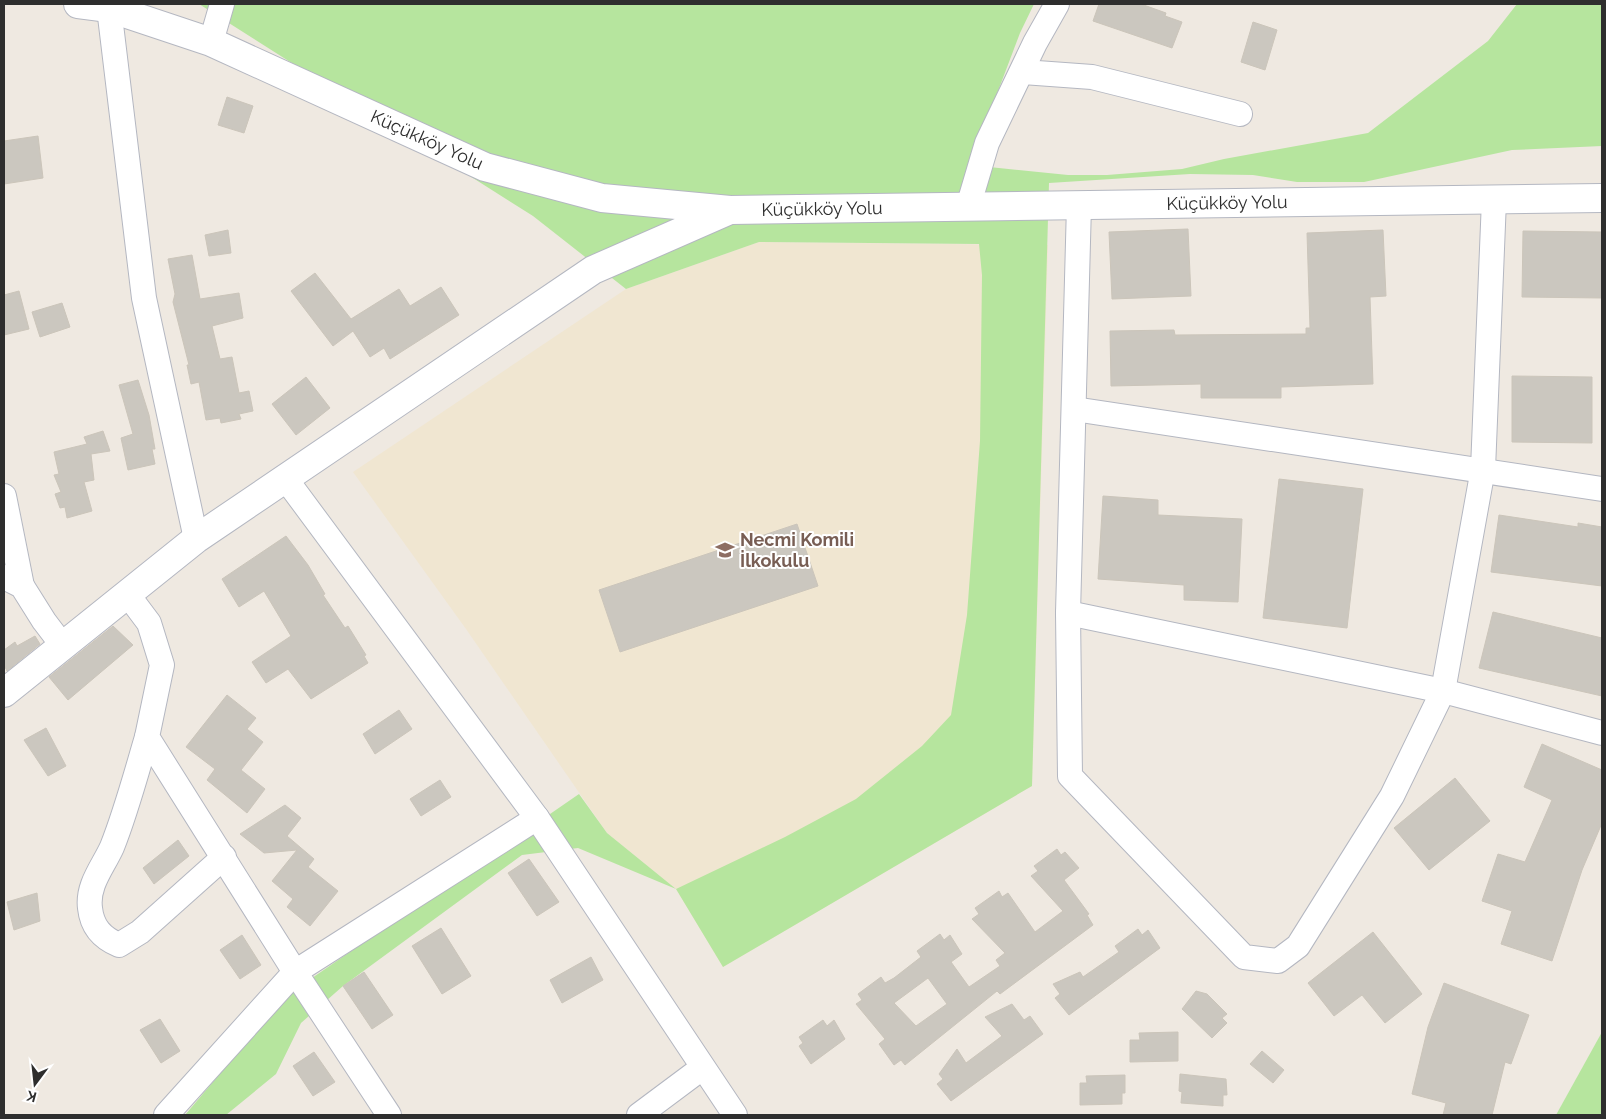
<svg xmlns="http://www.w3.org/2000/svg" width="1606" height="1119" font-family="Raleway,sans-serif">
	<rect width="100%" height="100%" fill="#efe9e1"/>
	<!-- education -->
	<polygon fill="#f0e6d1" points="759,242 1048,245 1032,786 723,967 676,889 607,833 466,629 353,472 626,289"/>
	<!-- green -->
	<g fill="#b6e59e">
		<polygon points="199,4 1034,4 1020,33 970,165 1068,175 1107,175 1182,169 1224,159 1368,133 1488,41 1517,4 1602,4 1602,146 1512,150 1364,182 1297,182 1253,175 1190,174 1049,183 1032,786 723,967 676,889 578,848 522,855 343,986 301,1023 276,1074 226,1115 185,1115 286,996 579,794 607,833 676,889 785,837 856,799 922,746 951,715 967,615 980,441 982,275 979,244 759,242 626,289 533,216"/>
		<polygon points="1602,1032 1602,1115 1556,1115"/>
	</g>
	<!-- building -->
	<g fill="#cbc7bf" stroke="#cbc5ba" fill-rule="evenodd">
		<polygon points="1099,4 1141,4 1166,13 1165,16 1182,22 1172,48 1093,21"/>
		<polygon points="1253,22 1277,30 1265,70 1241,62"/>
		<polygon points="227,97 253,106 244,133 218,125"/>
		<polygon points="38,136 43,178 4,184 4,141"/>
		<polygon points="1188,229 1191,296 1112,299 1109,232"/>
		<polygon points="228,230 231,253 209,256 205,235"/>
		<polygon points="1383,230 1386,296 1370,297 1373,384 1281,387 1281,398 1201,398 1201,384 1111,386 1110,331 1174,330 1175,335 1306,334 1306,328 1310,328 1307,233"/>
		<polygon points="1523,231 1602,232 1602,298 1522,297"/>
		<polygon points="192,255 200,299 239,293 243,318 212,326 220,359 232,357 239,393 249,391 253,411 239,414 241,419 221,423 220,418 206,420 199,382 191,384 187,365 189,365 173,302 175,294 168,259"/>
		<polygon points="315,273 351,319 399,289 410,306 441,287 459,315 390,359 384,348 370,357 353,331 333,346 291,291"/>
		<polygon points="19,291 29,329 4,335 4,295"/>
		<polygon points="62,303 70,327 40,337 32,312"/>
		<polygon points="1512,376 1592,377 1592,443 1512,442"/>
		<polygon points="306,377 330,408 296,435 272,404"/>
		<polygon points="138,380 149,415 155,449 152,449 155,464 128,470 121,438 133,434 119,385"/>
		<polygon points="103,431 110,451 91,454 94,480 84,482 92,511 67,518 65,507 60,508 55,494 61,492 54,475 59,474 54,452 87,444 84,437"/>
		<polygon points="1279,479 1363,489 1347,628 1263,618"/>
		<polygon points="1103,496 1158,500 1158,515 1242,519 1238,602 1184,600 1184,585 1098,579"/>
		<polygon points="1499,515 1578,527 1578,523 1602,527 1602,586 1491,572"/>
		<polygon points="797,524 818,586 620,652 599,590"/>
		<polygon points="286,536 308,565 325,594 323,595 345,628 348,626 366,655 364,656 368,663 311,699 288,669 266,683 252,662 291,636 264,591 239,607 222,579"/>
		<polygon points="1493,612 1602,638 1602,696 1479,668"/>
		<polygon points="113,626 133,645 68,700 49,677"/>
		<polygon points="35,636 40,644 7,671 4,665 4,650 15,642 17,646"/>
		<polygon points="227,695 256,718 247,729 263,742 241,770 265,789 247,813 207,780 215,769 186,747"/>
		<polygon points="399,710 412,729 375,754 363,734"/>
		<polygon points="46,728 66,766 48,776 24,740"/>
		<polygon points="1542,744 1602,770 1602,823 1582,870 1552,961 1501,944 1512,911 1482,901 1498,854 1525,862 1552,800 1524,787"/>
		<polygon points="1455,778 1490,821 1429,870 1394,828"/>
		<polygon points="440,780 451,797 421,816 410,799"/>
		<polygon points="285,805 301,818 287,836 314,859 308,867 338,891 310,926 287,907 293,899 272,881 297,850 264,853 240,834"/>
		<polygon points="178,840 189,856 154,884 143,868"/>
		<path d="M 1057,849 L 1061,855 L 1065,852 L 1079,868 L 1064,880 L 1089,914 L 1087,915 L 1093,925 L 1000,994 L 997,991 L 905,1065 L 901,1060 L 894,1065 L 879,1044 L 885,1039 L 856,1004 L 862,1000 L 858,994 L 881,977 L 885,983 L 894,978 L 921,957 L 917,951 L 940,934 L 944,940 L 950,935 L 962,954 L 951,962 L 969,987 L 1000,966 L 996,960 L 1005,953 L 972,919 L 979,914 L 975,908 L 999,891 L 1002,897 L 1008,893 L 1035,932 L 1063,911 L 1031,876 L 1038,871 L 1034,866 ZM 928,978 L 947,1004 L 916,1026 L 894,1003 Z"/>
		<polygon points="529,859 559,902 537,916 508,873"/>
		<polygon points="37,893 40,921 14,930 7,902"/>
		<polygon points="441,928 471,976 442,994 412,946"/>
		<polygon points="1138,929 1142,935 1148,930 1160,948 1069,1015 1055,998 1060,994 1053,984 1080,972 1083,977 1119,952 1115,946"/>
		<polygon points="1373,932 1422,994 1385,1023 1362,995 1334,1016 1308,983"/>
		<polygon points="242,935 261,965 240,979 220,950"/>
		<polygon points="591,957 603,980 562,1003 550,980"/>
		<polygon points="364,972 393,1015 372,1029 343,986"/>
		<polygon points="1444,983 1529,1015 1511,1064 1505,1062 1492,1115 1443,1115 1446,1103 1412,1094 1428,1027"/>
		<polygon points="1196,991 1207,994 1227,1014 1222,1018 1227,1023 1212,1038 1182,1009"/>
		<polygon points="1012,1004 1024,1020 1030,1016 1043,1034 951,1101 937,1084 943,1079 939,1074 957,1049 966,1063 1002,1036 985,1017"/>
		<polygon points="160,1019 180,1051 161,1063 140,1030"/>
		<polygon points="823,1020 827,1026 834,1020 845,1039 811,1064 799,1046 803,1043 799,1037"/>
		<polygon points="1178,1032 1178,1061 1130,1062 1130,1040 1140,1040 1139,1033"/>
		<polygon points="1262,1051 1284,1070 1273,1083 1250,1064"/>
		<polygon points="314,1052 335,1082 313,1096 293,1066"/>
		<polygon points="1180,1074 1226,1079 1227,1095 1223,1095 1223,1106 1181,1103 1182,1092 1179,1091"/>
		<polygon points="1125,1075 1125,1093 1122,1093 1122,1104 1080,1105 1080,1083 1087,1083 1086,1076"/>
	</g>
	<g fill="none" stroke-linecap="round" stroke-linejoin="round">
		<!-- minor casing -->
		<g stroke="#b4b7c1" stroke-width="26">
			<g id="minor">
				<polyline points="109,8 144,298 196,539"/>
				<polyline points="211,42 222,4"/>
				<polyline points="1023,72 1092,77 1240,114"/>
				<polyline points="1079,205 1068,613 1070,776 1244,957 1278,961 1298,946 1392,796 1443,691 1483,469 1494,200"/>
				<polyline points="968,207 987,143 1035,43 1057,4"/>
				<polyline points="1074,409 1602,489"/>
				<polyline points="285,478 537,818 735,1115"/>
				<polyline points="4,496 22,586"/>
				<polyline points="4,577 22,586 44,621 63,646"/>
				<polyline points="128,595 149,623 162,665 147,737 295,972 389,1115"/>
				<polyline points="1068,613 1443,691 1602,733"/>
				<path d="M 147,737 C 136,774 126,812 112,847 C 103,867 87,885 90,908 C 92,927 102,938 119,945 L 140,932 L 224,857"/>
				<polyline points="166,1115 295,972 537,818"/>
				<polyline points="639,1115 702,1068"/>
			</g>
		</g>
		<!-- tertiary casing -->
		<g stroke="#b4b7c1" stroke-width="30">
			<polyline id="tertiary" points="4,693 196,539 593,270 730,210"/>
		</g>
		<!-- secondary casing -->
		<g stroke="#b4b7c1" stroke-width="30">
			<polyline id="secondary" points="78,4 109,8 211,42 485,167 602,198 730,210 1602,198"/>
		</g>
		<!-- minor -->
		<use href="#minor" stroke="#fff" stroke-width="24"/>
		<!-- tertiary -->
		<use href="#tertiary" stroke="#fff" stroke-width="28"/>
		<!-- secondary -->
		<use href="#secondary" stroke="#fff" stroke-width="28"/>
	</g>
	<!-- icons -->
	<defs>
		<g id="school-bare" transform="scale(1.5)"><path d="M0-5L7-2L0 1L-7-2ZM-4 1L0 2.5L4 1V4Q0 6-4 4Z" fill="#8d6e63" stroke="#fff" stroke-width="2.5" paint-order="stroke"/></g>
	</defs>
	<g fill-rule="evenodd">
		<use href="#school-bare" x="725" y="550"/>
	</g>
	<g text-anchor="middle" stroke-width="4" stroke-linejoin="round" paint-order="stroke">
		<!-- street labels -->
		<g font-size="18" fill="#2e2e2e" stroke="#fff">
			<text transform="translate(427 140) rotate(24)" y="6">Küçükköy Yolu</text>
			<text transform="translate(1227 203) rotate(-1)" y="6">Küçükköy Yolu</text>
			<text transform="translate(822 209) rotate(-1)" y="6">Küçükköy Yolu</text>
		</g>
		<!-- education labels -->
		<g font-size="18" font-weight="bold" fill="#785e54" stroke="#fff" text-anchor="start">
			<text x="740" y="546">Necmi Komili<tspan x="740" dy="21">İlkokulu</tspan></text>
		</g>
	</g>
	<!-- border -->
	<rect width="1606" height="1119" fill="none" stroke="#2e2e2e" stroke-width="10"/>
	<!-- north arrow -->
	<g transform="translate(35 1084) rotate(195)" stroke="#ffffff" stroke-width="4" paint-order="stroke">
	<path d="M0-4L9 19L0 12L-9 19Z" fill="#2e2e2e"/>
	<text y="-8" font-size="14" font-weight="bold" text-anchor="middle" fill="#2e2e2e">K</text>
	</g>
</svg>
